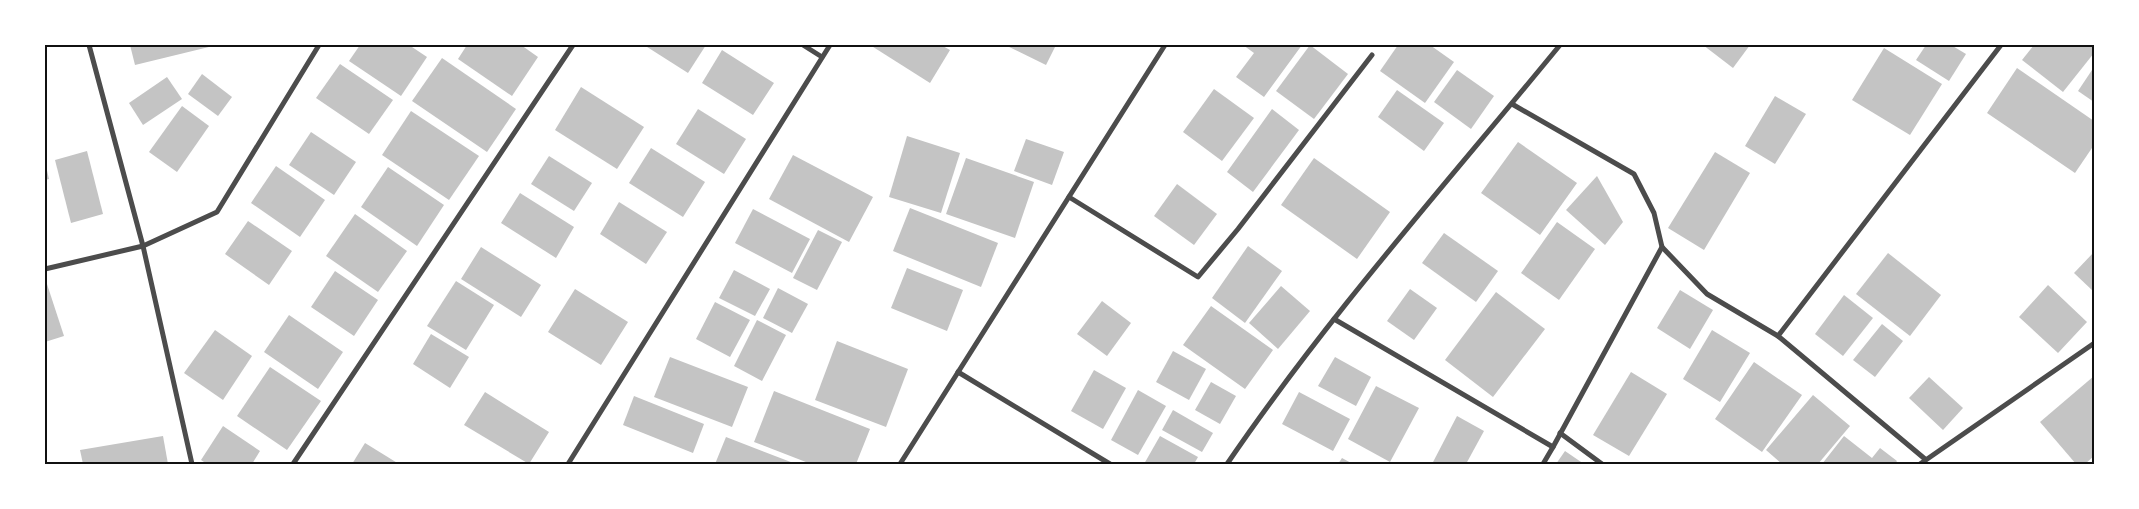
<svg xmlns="http://www.w3.org/2000/svg" width="2139" height="509" font-family="'Alegreya Sans',sans-serif">
	<rect width="100%" height="100%" fill="#fff"/>
	<!-- building -->
	<g fill="#c4c4c4">
		<polygon points="130,45 213,45 213,46 135,65"/>
		<polygon points="360,45 409,45 427,57 401,96 349,61"/>
		<polygon points="467,45 521,45 538,57 512,96 458,59"/>
		<polygon points="644,45 706,45 688,73"/>
		<polygon points="870,45 941,45 950,50 930,83"/>
		<polygon points="1005,45 1056,45 1046,65"/>
		<polygon points="1243,45 1302,45 1264,97 1236,77 1254,53"/>
		<polygon points="1310,45 1348,74 1314,119 1276,91"/>
		<polygon points="1398,45 1430,45 1454,62 1425,103 1380,71"/>
		<polygon points="1703,45 1750,45 1733,68"/>
		<polygon points="1926,45 1951,45 1966,54 1949,81 1916,60"/>
		<polygon points="2034,45 2094,45 2094,53 2063,92 2022,60"/>
		<polygon points="1884,48 1942,84 1910,135 1852,100"/>
		<polygon points="722,50 774,83 753,115 702,83"/>
		<polygon points="442,58 516,109 487,152 412,101"/>
		<polygon points="340,64 393,100 369,134 316,98"/>
		<polygon points="2094,67 2094,102 2078,91"/>
		<polygon points="2017,68 2094,121 2094,145 2075,173 1987,113"/>
		<polygon points="1457,70 1494,96 1471,129 1434,102"/>
		<polygon points="202,74 232,97 218,116 188,94"/>
		<polygon points="167,77 182,99 143,125 129,103"/>
		<polygon points="581,87 644,127 617,169 555,130"/>
		<polygon points="1214,89 1254,118 1222,161 1183,132"/>
		<polygon points="1397,90 1444,123 1424,151 1378,117"/>
		<polygon points="1775,96 1806,114 1775,164 1745,146"/>
		<polygon points="182,106 209,126 177,172 149,152"/>
		<polygon points="698,109 746,139 724,174 676,144"/>
		<polygon points="1272,109 1299,130 1253,192 1227,172"/>
		<polygon points="411,111 479,156 449,200 382,155"/>
		<polygon points="311,132 356,162 334,195 289,165"/>
		<polygon points="907,136 960,153 941,213 889,197"/>
		<polygon points="1026,139 1064,152 1052,185 1014,171"/>
		<polygon points="1518,142 1577,183 1540,235 1481,193"/>
		<polygon points="651,148 705,182 683,217 629,183"/>
		<polygon points="87,151 103,214 71,223 55,160"/>
		<polygon points="1715,152 1750,173 1704,250 1668,228"/>
		<polygon points="793,155 873,197 849,242 769,199"/>
		<polygon points="549,156 592,183 574,211 531,184"/>
		<polygon points="966,158 1034,182 1015,238 946,214"/>
		<polygon points="1314,158 1390,212 1357,259 1281,205"/>
		<polygon points="45,162 49,179 45,180"/>
		<polygon points="276,166 325,200 300,237 251,203"/>
		<polygon points="388,167 444,205 417,246 361,207"/>
		<polygon points="1597,176 1623,222 1605,245 1566,210"/>
		<polygon points="1177,184 1217,214 1194,245 1154,216"/>
		<polygon points="520,193 574,227 556,258 501,223"/>
		<polygon points="619,202 667,232 646,264 600,234"/>
		<polygon points="910,208 998,243 981,287 893,251"/>
		<polygon points="753,209 810,239 792,273 735,243"/>
		<polygon points="355,214 407,251 378,292 326,256"/>
		<polygon points="248,221 292,251 269,285 225,254"/>
		<polygon points="1557,222 1595,249 1559,300 1521,273"/>
		<polygon points="818,230 842,242 817,290 793,278"/>
		<polygon points="1444,233 1498,271 1476,302 1422,263"/>
		<polygon points="1248,246 1282,271 1245,323 1212,298"/>
		<polygon points="481,247 541,285 521,317 461,279"/>
		<polygon points="2094,252 2094,292 2074,273"/>
		<polygon points="1888,253 1941,295 1910,336 1856,294"/>
		<polygon points="907,268 963,290 947,331 891,308"/>
		<polygon points="734,270 770,289 755,316 719,298"/>
		<polygon points="335,271 378,300 354,336 311,307"/>
		<polygon points="45,278 64,336 45,342"/>
		<polygon points="456,281 494,305 466,350 427,326"/>
		<polygon points="2048,285 2087,322 2058,353 2019,317"/>
		<polygon points="1281,286 1310,311 1278,349 1249,323"/>
		<polygon points="778,288 808,304 792,333 763,318"/>
		<polygon points="575,289 628,322 601,365 548,332"/>
		<polygon points="1410,289 1437,308 1414,340 1387,321"/>
		<polygon points="1680,290 1713,310 1690,349 1657,328"/>
		<polygon points="1496,292 1545,329 1493,397 1445,360"/>
		<polygon points="1844,295 1873,318 1843,356 1815,334"/>
		<polygon points="1102,301 1131,323 1107,356 1077,334"/>
		<polygon points="715,302 750,320 730,357 696,339"/>
		<polygon points="1211,306 1273,350 1245,389 1183,345"/>
		<polygon points="289,315 343,352 318,389 264,352"/>
		<polygon points="757,320 786,335 762,381 734,366"/>
		<polygon points="1882,324 1903,341 1875,377 1853,360"/>
		<polygon points="215,330 252,356 223,400 184,373"/>
		<polygon points="1712,330 1750,353 1720,402 1683,379"/>
		<polygon points="431,334 469,357 450,388 413,364"/>
		<polygon points="837,341 908,369 886,427 815,400"/>
		<polygon points="1173,351 1206,369 1189,400 1156,382"/>
		<polygon points="670,357 748,387 732,427 654,397"/>
		<polygon points="1335,357 1371,377 1356,406 1318,386"/>
		<polygon points="1754,362 1802,395 1762,452 1715,419"/>
		<polygon points="270,367 321,401 287,450 237,416"/>
		<polygon points="1094,370 1126,388 1103,429 1071,411"/>
		<polygon points="1631,372 1667,394 1629,456 1593,435"/>
		<polygon points="2094,376 2094,456 2085,464 2076,464 2040,422"/>
		<polygon points="1929,377 1963,408 1943,430 1909,398"/>
		<polygon points="1211,382 1236,396 1220,424 1195,410"/>
		<polygon points="1376,386 1419,408 1390,462 1348,439"/>
		<polygon points="1138,390 1166,406 1138,455 1111,440"/>
		<polygon points="774,391 870,429 856,464 811,464 754,442"/>
		<polygon points="485,392 549,432 529,464 464,425"/>
		<polygon points="1299,392 1350,419 1333,451 1282,424"/>
		<polygon points="1813,395 1850,426 1818,464 1782,464 1766,450"/>
		<polygon points="634,396 704,424 693,453 623,425"/>
		<polygon points="1173,410 1213,433 1202,452 1162,430"/>
		<polygon points="1457,416 1484,431 1466,464 1432,464"/>
		<polygon points="223,426 260,451 252,464 207,464 201,460"/>
		<polygon points="163,436 168,464 83,464 80,450"/>
		<polygon points="1160,436 1198,457 1194,464 1144,464"/>
		<polygon points="1844,436 1872,458 1880,448 1897,461 1895,464 1822,464"/>
		<polygon points="726,437 796,464 715,464"/>
		<polygon points="365,443 399,464 352,464"/>
		<polygon points="1565,451 1584,464 1556,464"/>
		<polygon points="1342,458 1353,464 1338,464"/>
	</g>
	<g fill="none" stroke-linecap="round" stroke-linejoin="round">
		<!-- minor -->
		<g stroke="#4c4c4c" stroke-width="5">
			<polyline points="89,45 143,246 192,464"/>
			<polyline points="803,45 822,57"/>
			<polyline points="1512,104 1634,174 1654,213 1662,247 1707,294 1778,336"/>
			<polyline points="1069,197 1198,277 1238,229 1372,55"/>
			<polyline points="45,269 143,246 217,212 319,45"/>
			<polyline points="1334,319 1553,447 1662,247"/>
			<polyline points="958,372 1110,464"/>
			<polyline points="1560,433 1602,464"/>
			<polyline points="1925,459 1778,336 2001,45"/>
			<polyline points="293,464 573,45"/>
			<polyline points="568,464 830,45"/>
			<polyline points="900,464 1165,45"/>
			<path d="M 1227,464 C 1327,317 1447,183 1560,45"/>
			<polyline points="1543,464 1553,447"/>
			<polyline points="1920,464 2093,344"/>
		</g>
	</g>
	<!-- border -->
	<rect width="2139" height="509" fill="none" stroke="#ffffff" stroke-width="92"/>
	<rect x="46" y="46" width="2047" height="417" fill="none" stroke="#111" stroke-width="2"/>
</svg>
